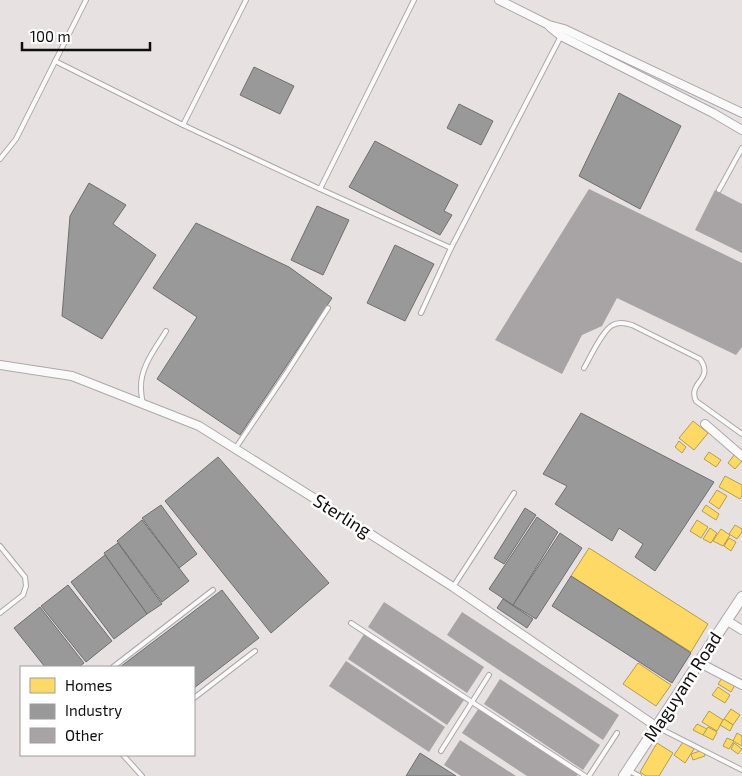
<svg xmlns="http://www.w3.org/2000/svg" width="742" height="776" font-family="'Exo 2',sans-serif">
	<rect width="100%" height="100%" fill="#e7e1e2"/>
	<!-- homes -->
	<g fill="#ffd966" stroke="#b79c4b">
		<polygon points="693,421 708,433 694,450 679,438"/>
		<polygon points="679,441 686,447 682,453 675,447"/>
		<polygon points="709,452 721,460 716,467 704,459"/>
		<polygon points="734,455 742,461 735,469 728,463"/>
		<polygon points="725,476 742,485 742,496 740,499 719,487"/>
		<polygon points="717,490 727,496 719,509 709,502"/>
		<polygon points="706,505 719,514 716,520 702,511"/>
		<polygon points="697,520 708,527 701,538 690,531"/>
		<polygon points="735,525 742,529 742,532 737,539 729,534"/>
		<polygon points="710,528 717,533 711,543 703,539"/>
		<polygon points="721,529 730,535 723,546 713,541"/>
		<polygon points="729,538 736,542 731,551 724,546"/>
		<polygon points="589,548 708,624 691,652 571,576"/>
		<polygon points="638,663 671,685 656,706 623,684"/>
		<polygon points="722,678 735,685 731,692 718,684"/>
		<polygon points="718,687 730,695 725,703 712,695"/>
		<polygon points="731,709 740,715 733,725 724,719"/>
		<polygon points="709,711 723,720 717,731 702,722"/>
		<polygon points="724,719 733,725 730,731 720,725"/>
		<polygon points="697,724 707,729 703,735 693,730"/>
		<polygon points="708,727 717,732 713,740 703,735"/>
		<polygon points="737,733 742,736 742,746 733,741"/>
		<polygon points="727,738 734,741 729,749 723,746"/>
		<polygon points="683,742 694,749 685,763 674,755"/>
		<polygon points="657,743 673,753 659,776 646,776 640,772"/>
		<polygon points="734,743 742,749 738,754 731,749"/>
		<polygon points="703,750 705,756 693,760 691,754"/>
	</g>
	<!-- industry -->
	<g fill="#999" stroke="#706f6f">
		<polygon points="254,67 294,86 280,114 240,95"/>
		<polygon points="619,93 681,126 640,209 579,176"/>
		<polygon points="459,104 493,121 481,145 447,128"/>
		<polygon points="375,141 458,185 444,211 452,215 440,235 349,187"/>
		<polygon points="89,183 126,205 113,224 156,255 102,339 62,316 70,216"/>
		<polygon points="317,206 349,220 323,275 291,260"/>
		<polygon points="196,223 289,267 332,298 240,435 157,379 197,317 153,288"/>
		<polygon points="395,245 434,264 405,321 367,303"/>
		<polygon points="581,413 714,482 655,571 635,557 643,544 619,528 612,541 555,504 567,486 543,474"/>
		<polygon points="218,457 329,583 271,633 165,501"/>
		<polygon points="161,505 197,554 179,568 142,518"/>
		<polygon points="525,508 536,515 504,564 494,558"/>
		<polygon points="537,517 558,532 513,605 489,589"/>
		<polygon points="142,520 189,581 162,602 117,541"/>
		<polygon points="560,533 582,548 536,619 513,605"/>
		<polygon points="118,543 162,604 147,614 104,553"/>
		<polygon points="105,555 147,614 114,639 71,582"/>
		<polygon points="571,576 691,653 672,683 552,606"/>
		<polygon points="68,585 112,641 86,662 41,606"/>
		<polygon points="222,590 259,638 194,688 194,667 120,667"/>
		<polygon points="503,599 533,619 527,628 497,608"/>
		<polygon points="40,607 84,663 79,667 45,667 14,628"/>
		<polygon points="420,753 456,776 406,776"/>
	</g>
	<!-- building -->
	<g fill="#a8a3a4">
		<polygon points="589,189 742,263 742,347 736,355 617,298 602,326 582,335 562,374 495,340"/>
		<polygon points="715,190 742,204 742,253 695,230"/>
		<polygon points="384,602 484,667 467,693 368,627"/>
		<polygon points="462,612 619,715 603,740 447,635"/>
		<polygon points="364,634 464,700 447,725 348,659"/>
		<polygon points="346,661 445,727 429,752 329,686"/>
		<polygon points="500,679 600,745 583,770 484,704"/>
		<polygon points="479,708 578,774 577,776 527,776 462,733"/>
		<polygon points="460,740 516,776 461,776 444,765"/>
	</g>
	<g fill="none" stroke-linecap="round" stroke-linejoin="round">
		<!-- service casing -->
		<g stroke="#ada8a9" stroke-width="6">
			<g id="service">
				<polyline points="55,61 183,125 320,189 451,248"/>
				<polyline points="183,125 246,0"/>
				<polyline points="0,159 16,139 86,0"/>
				<polyline points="320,189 414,0"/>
				<polyline points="719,190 742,148"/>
				<polyline points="421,313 451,248 561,36"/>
				<path d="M 584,368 C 590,358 603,329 613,325 C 619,321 626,323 632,325 L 700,359 C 715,380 687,382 696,401 L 742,434"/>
				<path d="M 143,404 C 142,399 141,393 141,388 C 140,367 156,348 166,331"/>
				<polyline points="235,449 287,372 328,308"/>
				<polyline points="0,546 25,577 26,586 23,595 0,613"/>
				<polyline points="453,587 514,493"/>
				<polyline points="351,623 585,776"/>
				<polyline points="113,667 213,590"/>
				<polyline points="194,698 255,651"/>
				<polyline points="657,727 742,770"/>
				<polyline points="441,751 489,675"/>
				<polyline points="123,755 142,776"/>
				<polyline points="628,770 639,776"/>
				<polyline points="589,776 617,733"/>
			</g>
		</g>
		<!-- minor casing -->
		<g stroke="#ada8a9" stroke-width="10">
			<g id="minor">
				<polyline points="499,0 549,25 564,29 742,113"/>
				<polyline points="550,27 561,36 713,113 742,130"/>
				<polyline points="0,365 72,376 199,426 336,512 453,587 657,727"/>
				<polyline points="705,424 742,456"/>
				<polyline points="726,620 742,630"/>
				<polyline points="698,662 742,685"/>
			</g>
		</g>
		<!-- secondary casing -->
		<g stroke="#ada8a9" stroke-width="12">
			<polyline id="secondary" points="624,776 742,597"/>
		</g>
		<!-- service -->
		<use href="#service" stroke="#fbfafb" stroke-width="4"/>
		<!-- minor -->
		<use href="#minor" stroke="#fbfafb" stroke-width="8"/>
		<!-- secondary -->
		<use href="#secondary" stroke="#fbfafb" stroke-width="10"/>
	</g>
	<g text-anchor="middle" stroke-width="5" stroke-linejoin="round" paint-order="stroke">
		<!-- street labels -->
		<g font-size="18" fill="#100d0d" stroke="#fff">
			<text transform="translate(342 516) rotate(32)" y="6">Sterling</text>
			<text transform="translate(683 687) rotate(-57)" y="6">Maguyam Road</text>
		</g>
	</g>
	<!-- legend -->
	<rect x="20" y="666" width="175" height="90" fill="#ffffff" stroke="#9f9e9e"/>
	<rect x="30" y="678" width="25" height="15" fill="#ffd966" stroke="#9f9e9e"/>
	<text x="65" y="691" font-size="15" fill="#100d0d">Homes</text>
	<rect x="30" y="704" width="25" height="15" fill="#999999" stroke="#9f9e9e"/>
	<text x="65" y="716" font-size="15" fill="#100d0d">Industry</text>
	<rect x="30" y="728" width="25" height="15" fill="#a8a3a4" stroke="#9f9e9e"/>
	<text x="65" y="741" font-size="15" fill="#100d0d">Other</text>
	<!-- scale -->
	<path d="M22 42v8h128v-8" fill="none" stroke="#100d0d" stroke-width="2.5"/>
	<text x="30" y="42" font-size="15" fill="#100d0d" stroke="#ffffff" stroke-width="4" paint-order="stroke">100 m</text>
</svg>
